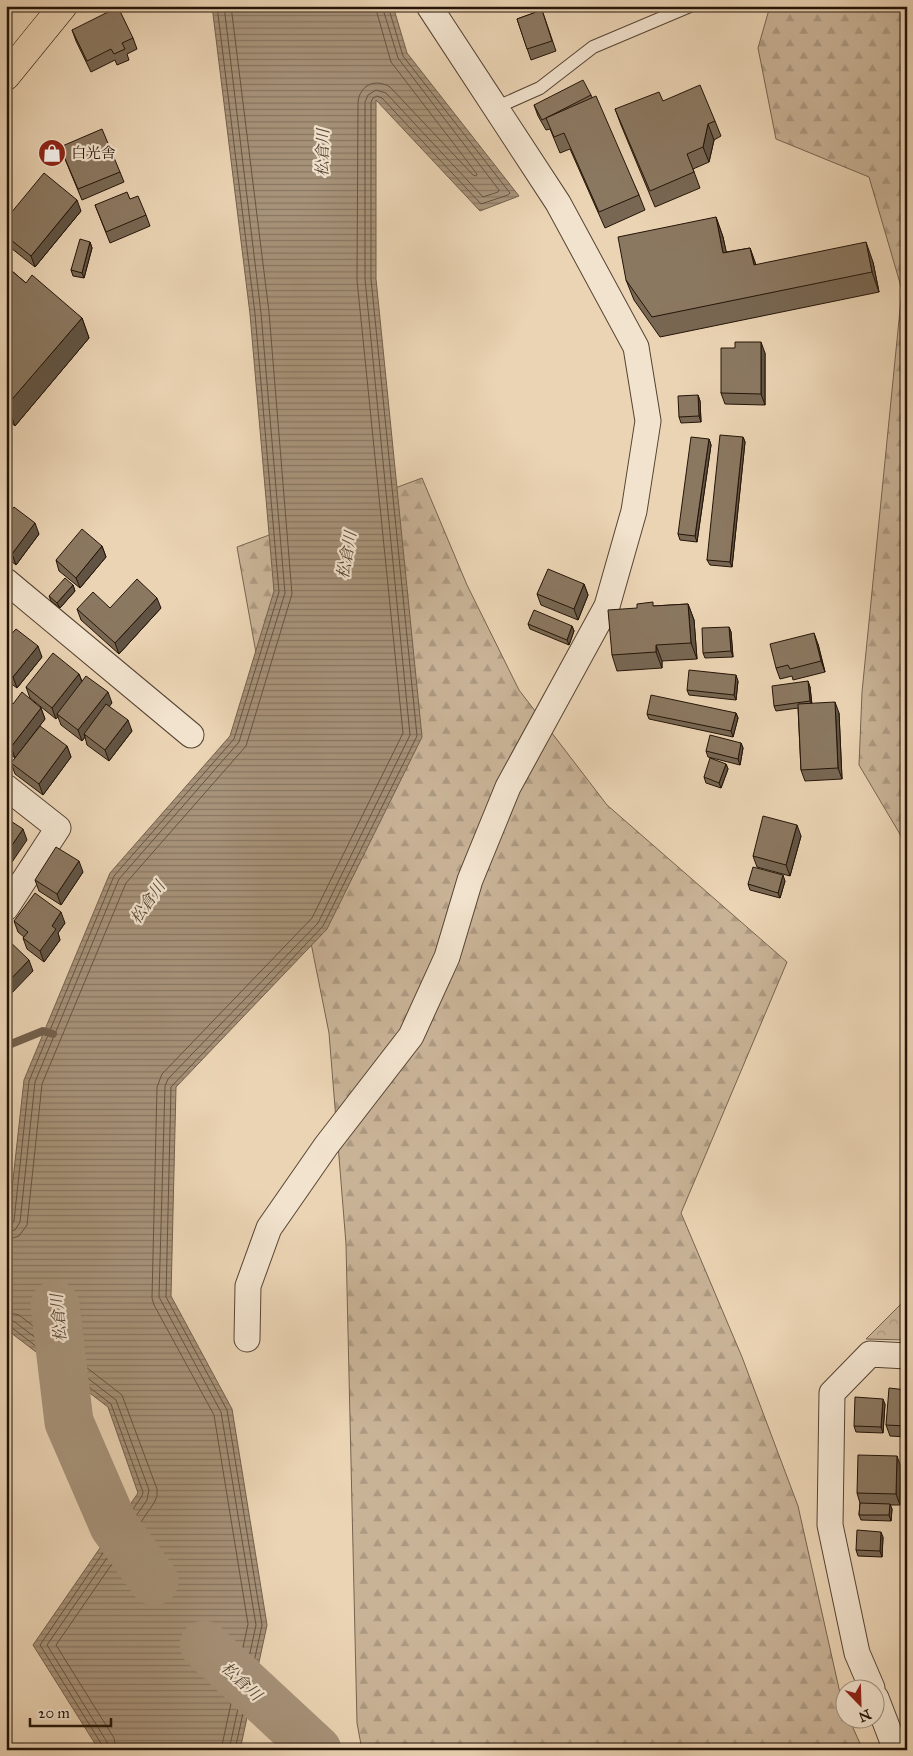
<svg xmlns="http://www.w3.org/2000/svg" width="913" height="1756" font-family="'IM FELL Great Primer','Noto Serif JP',serif">
	<defs>
		<pattern id="forest-firs" width="22" height="20" patternUnits="userSpaceOnUse" patternTransform="scale(1.25)"><rect width="22" height="20" fill="#c9b397"/><path d="M5 1l3.5 6h-7zM16 11l3.5 6h-7z" fill="#ac9981"/></pattern>
		<pattern id="park-crowns" width="20" height="18" patternUnits="userSpaceOnUse" patternTransform="scale(1.25)"><rect width="20" height="18" fill="#c9b397"/><path d="M2 6a3 3 0 1 1 6 0M12 15a3 3 0 1 1 6 0" fill="none" stroke="#ac9981"/></pattern>
		<pattern id="water-rules" width="6" height="5" patternUnits="userSpaceOnUse" patternTransform="scale(1.25)"><rect width="6" height="5" fill="#a7937a"/><path d="M0 2.5h6" fill="none" stroke="#887762"/></pattern>
	</defs>
	<rect width="100%" height="100%" fill="#ebd4b4"/>
	<filter id="stains"><feTurbulence type="fractalNoise" baseFrequency=".004" numOctaves="4"/><feColorMatrix values="0 0 0 0 .2 0 0 0 0 .09 0 0 0 0 .02 0 0 0 .5 -.17"/></filter>
	<radialGradient id="worn" r=".72"><stop offset=".6" stop-color="#630" stop-opacity="0"/><stop offset="1" stop-color="#630" stop-opacity=".3"/></radialGradient>
	<!-- forest -->
	<g fill="url(#forest-firs)" stroke="#766450">
		<polygon points="770,6 907,6 907,846 859,765 862,692 902,290 869,177 776,139 758,48"/>
		<polygon points="422,478 467,585 519,690 607,805 787,962 681,1213 742,1357 798,1506 842,1702 845,1710 846,1718 849,1719 863,1750 362,1750 357,1723 346,1244 329,1033 282,798 237,547"/>
	</g>
	<!-- park -->
	<polygon fill="url(#park-crowns)" stroke="#766450" points="907,1298 907,1340 866,1339"/>
	<!-- water -->
	<polygon fill="url(#water-rules)" stroke="#73604c" points="212,6 393,6 407,53 519,196 480,211 376,100 376,279 422,737 327,929 176,1087 171,1296 232,1409 267,1625 240,1750 99,1750 33,1645 138,1493 108,1407 6,1329 6,1243 24,1080 110,873 230,736 274,591 250,314"/>
	<g fill="none" stroke-linecap="round" stroke-linejoin="round">
		<!-- shore -->
		<g stroke="#665441" stroke-width="1">
			<polyline points="6,1226 11,1225 14,1221 29,1081 114,876 234,739 279,592 255,314 217,6"/>
			<polyline points="6,1232 15,1230 20,1222 35,1082 119,879 239,742 285,593 261,313 224,6"/>
			<polyline points="6,1240 19,1236 27,1225 42,1084 126,883 246,746 292,594 269,312 231,6"/>
			<polyline points="6,1312 19,1315 122,1395 157,1489 157,1496 154,1503 56,1645 114,1738 116,1750"/>
			<polyline points="6,1319 15,1322 116,1400 149,1490 147,1500 47,1645 107,1742 109,1750"/>
			<polyline points="6,1326 11,1327 111,1404 143,1492 142,1496 40,1645 102,1745 103,1750"/>
			<path d="M 221,1750 L 248,1624 L 214,1415 L 154,1305 L 152,1298 L 157,1087 L 162,1074 L 312,918 L 403,733 L 357,280 L 358,102 C 360,85 375,78 390,87 L 473,175 L 476,176 L 477,174 L 391,62 L 375,6"/>
			<polyline points="229,1750 256,1625 221,1412 159,1297 165,1086 168,1079 318,923 410,735 365,279 365,102 368,95 376,90 386,93 483,197 498,192 499,190 398,58 382,6"/>
			<polyline points="235,1750 262,1625 227,1410 166,1297 171,1087 323,926 417,736 371,279 371,102 373,98 377,96 382,98 481,204 508,195 510,193 403,56 388,6"/>
		</g>
		<!-- stream -->
		<polyline stroke="#73604c" stroke-width="8" points="6,1046 43,1031 53,1034"/>
		<!-- river -->
		<g stroke="#a7937a" stroke-width="49">
			<polyline points="55,1305 69,1422 114,1526 154,1581"/>
			<polyline points="204,1645 317,1750"/>
		</g>
		<!-- service casing -->
		<g stroke="#564433" stroke-width="14">
			<polyline id="service" points="495,108 540,88 593,47 690,6"/>
		</g>
		<!-- minor casing -->
		<g stroke="#564433" stroke-width="27">
			<g id="minor">
				<polyline points="6,581 191,735"/>
				<polyline points="6,787 58,828 6,908"/>
				<polyline points="247,1339 248,1286 269,1228 326,1146 411,1036 447,957 470,880 508,787 607,606 634,511 648,421 636,347 558,203 429,6"/>
				<polyline points="872,1688 857,1653 830,1525 832,1393 870,1354 907,1356"/>
				<polyline points="876,1698 896,1750"/>
			</g>
		</g>
		<!-- primary casing -->
		<g stroke="#241408" stroke-width="29">
			<polyline id="primary" points="6,76 63,6"/>
		</g>
		<!-- service -->
		<use href="#service" stroke="#f2e3ce" stroke-width="12"/>
		<!-- minor -->
		<use href="#minor" stroke="#f2e3ce" stroke-width="25"/>
		<!-- primary -->
		<use href="#primary" stroke="#ebd4b4" stroke-width="28"/>
	</g>
	<!-- wall -->
	<g fill="#786753" stroke="#241408">
		<polygon points="542,10 556,51 531,60 517,19"/>
		<polygon points="72,30 133,38 137,49 127,54 129,60 117,65 115,60 91,72 76,41"/>
		<polygon points="591,95 639,195 645,210 605,228 570,149 560,153 550,129 546,130 538,116 534,105"/>
		<polygon points="663,101 715,121 721,136 714,140 709,162 693,169 700,188 655,207 621,125 615,109"/>
		<polygon points="60,147 120,172 124,182 82,200"/>
		<polygon points="130,199 146,215 150,226 110,243 95,205"/>
		<polygon points="81,211 35,267 6,244 6,219"/>
		<polygon points="716,217 723,237 726,252 750,248 756,265 873,262 879,292 660,337 634,300 626,280"/>
		<polygon points="90,242 92,248 84,278 73,276 71,270"/>
		<polygon points="6,266 26,283 82,318 89,338 15,426 6,418"/>
		<polygon points="735,348 765,353 765,405 725,404 721,393"/>
		<polygon points="698,395 700,401 701,422 681,423 679,417"/>
		<polygon points="743,437 745,442 732,567 710,565 707,560"/>
		<polygon points="709,439 711,445 697,542 680,540 678,534"/>
		<polygon points="6,517 39,534 16,565 6,557"/>
		<polygon points="102,546 106,557 80,588 59,571 56,560"/>
		<polygon points="584,584 588,595 578,620 541,605 537,594"/>
		<polygon points="73,585 75,591 60,608 51,601 49,596"/>
		<polygon points="688,604 694,620 697,659 662,661 662,668 617,671 612,655 637,608 654,606"/>
		<polygon points="110,608 161,608 119,654 81,620 77,609"/>
		<polygon points="528,624 572,626 574,631 569,645 530,629"/>
		<polygon points="729,627 731,632 733,657 705,658 703,653"/>
		<polygon points="6,640 42,657 17,688 6,680"/>
		<polygon points="818,644 825,672 793,680 792,676 780,679 776,668"/>
		<polygon points="79,674 82,681 112,703 109,706 132,731 109,761 87,745 85,737 82,741 61,725 58,717 56,719 30,698 26,687"/>
		<polygon points="738,681 736,700 689,695 687,690"/>
		<polygon points="808,681 810,687 812,704 839,713 842,779 805,781 801,770 798,708 776,711 774,706"/>
		<polygon points="6,698 13,704 41,708 45,719 15,758 6,751"/>
		<polygon points="736,713 738,718 733,737 649,719 647,714"/>
		<polygon points="741,743 743,748 740,765 708,757 706,751"/>
		<polygon points="67,746 71,757 43,795 15,774 11,763"/>
		<polygon points="726,764 728,769 721,788 706,783 704,777"/>
		<polygon points="801,836 790,876 757,867 753,856"/>
		<polygon points="83,872 61,905 39,891 35,880"/>
		<polygon points="785,881 780,898 750,890 748,884"/>
		<polygon points="14,921 65,923 58,933 60,940 44,962 27,949 23,938 24,937 18,932"/>
		<polygon points="907,1390 907,1437 890,1436 886,1425"/>
		<polygon points="885,1404 883,1433 856,1432 854,1426"/>
		<polygon points="901,1467 900,1505 890,1505 892,1509 891,1521 861,1520 859,1515 860,1503 857,1493"/>
		<polygon points="883,1537 882,1557 858,1556 856,1550"/>
		<polygon points="907,1655 907,1708 903,1699"/>
	</g>
	<!-- shaded-wall -->
	<g fill="#615444" stroke="#241408">
		<polygon points="708,124 714,140 709,162 703,147"/>
		<polygon points="77,200 81,211 35,267 31,256"/>
		<polygon points="716,217 723,237 731,273 723,253"/>
		<polygon points="90,242 92,248 84,278 82,273"/>
		<polygon points="866,242 873,262 879,292 872,272"/>
		<polygon points="750,248 757,268 754,265"/>
		<polygon points="82,318 89,338 15,426 7,405"/>
		<polygon points="761,342 765,353 765,405 761,394"/>
		<polygon points="698,395 700,401 701,422 699,416"/>
		<polygon points="743,437 745,442 732,567 730,562"/>
		<polygon points="709,439 711,445 697,542 695,536"/>
		<polygon points="35,523 39,534 16,565 12,554"/>
		<polygon points="102,546 106,557 80,588 76,578"/>
		<polygon points="584,584 588,595 578,620 574,609"/>
		<polygon points="73,585 75,591 60,608 57,603"/>
		<polygon points="157,598 161,608 119,654 115,643"/>
		<polygon points="688,604 694,620 697,659 691,643"/>
		<polygon points="572,626 574,631 569,645 567,640"/>
		<polygon points="729,627 731,632 733,657 731,651"/>
		<polygon points="814,633 818,644 825,672 821,661"/>
		<polygon points="656,645 662,661 662,668 656,652"/>
		<polygon points="38,646 42,657 17,688 13,677"/>
		<polygon points="79,674 83,685 57,714 58,717 56,719 52,708"/>
		<polygon points="736,675 738,681 736,700 734,695"/>
		<polygon points="808,681 810,687 812,707 810,701"/>
		<polygon points="108,692 112,703 86,736 84,734 85,737 82,741 78,730"/>
		<polygon points="835,702 839,713 842,779 838,768"/>
		<polygon points="41,708 45,719 15,758 11,747"/>
		<polygon points="736,713 738,718 733,737 731,731"/>
		<polygon points="128,720 132,731 109,761 105,750"/>
		<polygon points="741,743 743,748 740,765 738,759"/>
		<polygon points="67,746 71,757 43,795 39,784"/>
		<polygon points="726,764 728,769 721,788 719,783"/>
		<polygon points="797,825 801,836 790,876 786,865"/>
		<polygon points="23,829 27,840 6,871 6,854"/>
		<polygon points="79,861 83,872 61,905 57,894"/>
		<polygon points="783,875 785,881 780,898 778,893"/>
		<polygon points="61,912 65,923 58,933 60,940 44,962 40,951 52,926"/>
		<polygon points="29,960 33,971 6,999 6,984"/>
		<polygon points="883,1399 885,1404 883,1433 881,1427"/>
		<polygon points="897,1456 901,1467 900,1505 896,1494"/>
		<polygon points="890,1504 892,1509 891,1521 889,1515"/>
		<polygon points="881,1532 883,1537 882,1557 880,1551"/>
	</g>
	<!-- building -->
	<g fill="#8b7861" stroke="#241408">
		<polygon points="118,7 133,38 122,43 125,49 114,54 111,49 87,61 72,30"/>
		<polygon points="542,10 552,41 527,49 517,19"/>
		<polygon points="583,80 591,95 542,120 534,105"/>
		<polygon points="700,85 715,121 708,124 703,147 687,154 694,172 650,191 615,109 659,92 663,101"/>
		<polygon points="596,96 639,195 599,212 564,133 554,137 546,118"/>
		<polygon points="102,129 120,172 78,189 60,147"/>
		<polygon points="44,173 77,200 31,256 6,236 6,219"/>
		<polygon points="127,192 130,199 138,196 146,215 106,232 95,205"/>
		<polygon points="716,217 723,253 750,248 754,265 866,242 872,272 652,317 626,280 618,237"/>
		<polygon points="80,239 90,242 82,273 71,270"/>
		<polygon points="6,266 26,283 32,275 82,318 7,405 6,404"/>
		<polygon points="735,342 761,342 761,394 721,393 721,348 735,348"/>
		<polygon points="698,395 699,416 679,417 678,396"/>
		<polygon points="720,435 743,437 730,562 707,560"/>
		<polygon points="691,437 709,439 695,536 678,534"/>
		<polygon points="14,507 35,523 12,554 6,550 6,517"/>
		<polygon points="82,529 102,546 76,578 56,560"/>
		<polygon points="548,569 584,584 574,609 537,594"/>
		<polygon points="65,578 73,585 57,603 49,596"/>
		<polygon points="137,579 157,598 115,643 77,609 93,592 110,608"/>
		<polygon points="653,602 653,606 688,604 691,643 656,645 656,652 612,655 608,610 637,608 637,604"/>
		<polygon points="534,610 572,626 567,640 528,624"/>
		<polygon points="729,627 731,651 703,653 702,628"/>
		<polygon points="16,629 38,646 13,677 6,672 6,640"/>
		<polygon points="814,633 821,661 790,669 788,665 776,668 770,644"/>
		<polygon points="53,653 79,674 52,708 26,687"/>
		<polygon points="689,670 736,675 734,695 687,690"/>
		<polygon points="86,676 108,692 78,730 57,714"/>
		<polygon points="808,681 810,701 774,706 772,686"/>
		<polygon points="22,692 41,708 11,747 6,743 6,698 13,704"/>
		<polygon points="651,695 736,713 731,731 647,714"/>
		<polygon points="835,702 838,768 801,770 798,704"/>
		<polygon points="106,704 128,720 105,750 84,734"/>
		<polygon points="40,726 67,746 39,784 11,763"/>
		<polygon points="710,735 741,743 738,759 706,751"/>
		<polygon points="710,758 726,764 719,783 704,777"/>
		<polygon points="763,816 797,825 786,865 753,856"/>
		<polygon points="6,818 23,829 6,854"/>
		<polygon points="56,847 79,861 57,894 35,880"/>
		<polygon points="753,867 783,875 778,893 748,884"/>
		<polygon points="35,893 61,912 52,926 56,929 40,951 23,938 28,932 14,921"/>
		<polygon points="6,938 29,960 6,984"/>
		<polygon points="889,1388 907,1390 907,1426 886,1425"/>
		<polygon points="855,1397 883,1399 881,1427 854,1426"/>
		<polygon points="858,1455 897,1456 896,1494 857,1493"/>
		<polygon points="906,1496 907,1496 907,1524 904,1524"/>
		<polygon points="860,1503 890,1504 889,1515 859,1515"/>
		<polygon points="857,1530 881,1532 880,1551 856,1550"/>
		<polygon points="905,1655 907,1655 907,1699 903,1699"/>
	</g>
	<!-- icons -->
	<defs>
		<g id="shop-disc" transform="scale(1.4375)"><circle r="9.5" fill="#8f2418" stroke="#f2e3ce"/><path d="M-5-2.5h2.3a2.7 3.5 0 0 1 5.4 0H5L5.5 6h-11ZM-1.5-2.5h3a1.5 2.3 0 0 0-3 0Z" fill="#fff"/></g>
	</defs>
	<g fill-rule="evenodd">
		<use href="#shop-disc" x="52" y="153"/>
	</g>
	<g text-anchor="middle" stroke-width="4.5" stroke-linejoin="round" paint-order="stroke">
		<!-- poi labels -->
		<g font-size="15" fill="#241408" stroke="#f2e3ce" text-anchor="start">
			<text x="71" y="158">白光舎</text>
		</g>
		<!-- water labels -->
		<g font-size="16" font-style="italic" fill="#584736" stroke="#f2e3ce">
			<text transform="translate(322 153) rotate(-89)" y="6">松倉川</text>
			<text transform="translate(346 555) rotate(-80)" y="6">松倉川</text>
			<text transform="translate(147 902) rotate(-55)" y="6">松倉川</text>
			<text transform="translate(58 1318) rotate(-95)" y="6">松倉川</text>
			<text transform="translate(242 1681) rotate(43)" y="6">松倉川</text>
		</g>
	</g>
	<!-- margin -->
	<rect width="913" height="1756" fill="none" stroke="#ebd4b4" stroke-width="25"/>
	<rect x="8" y="8" width="898" height="1741" fill="none" stroke="#241408" stroke-width="2.5"/>
	<rect x="12" y="12" width="888" height="1731" fill="none" stroke="#241408"/>
	<!-- north arrow -->
	<g transform="translate(860 1704) rotate(157)"><circle r="24" fill="#f2e3ce" stroke="#a0907f"/>
	<path d="M0-4L9 19L0 12L-9 19Z" fill="#8f2418"/>
	<text y="-8" font-size="14" font-weight="bold" text-anchor="middle" fill="#241408">N</text>
	</g>
	<!-- scale -->
	<path d="M30 1718v8h81v-8" fill="none" stroke="#241408" stroke-width="2.5"/>
	<text x="38" y="1718" font-size="15" fill="#241408" stroke="#f2e3ce" stroke-width="4" paint-order="stroke">20 m</text>
	<rect width="100%" height="100%" filter="url(#stains)"/>
	<rect width="100%" height="100%" fill="url(#worn)"/>
</svg>
